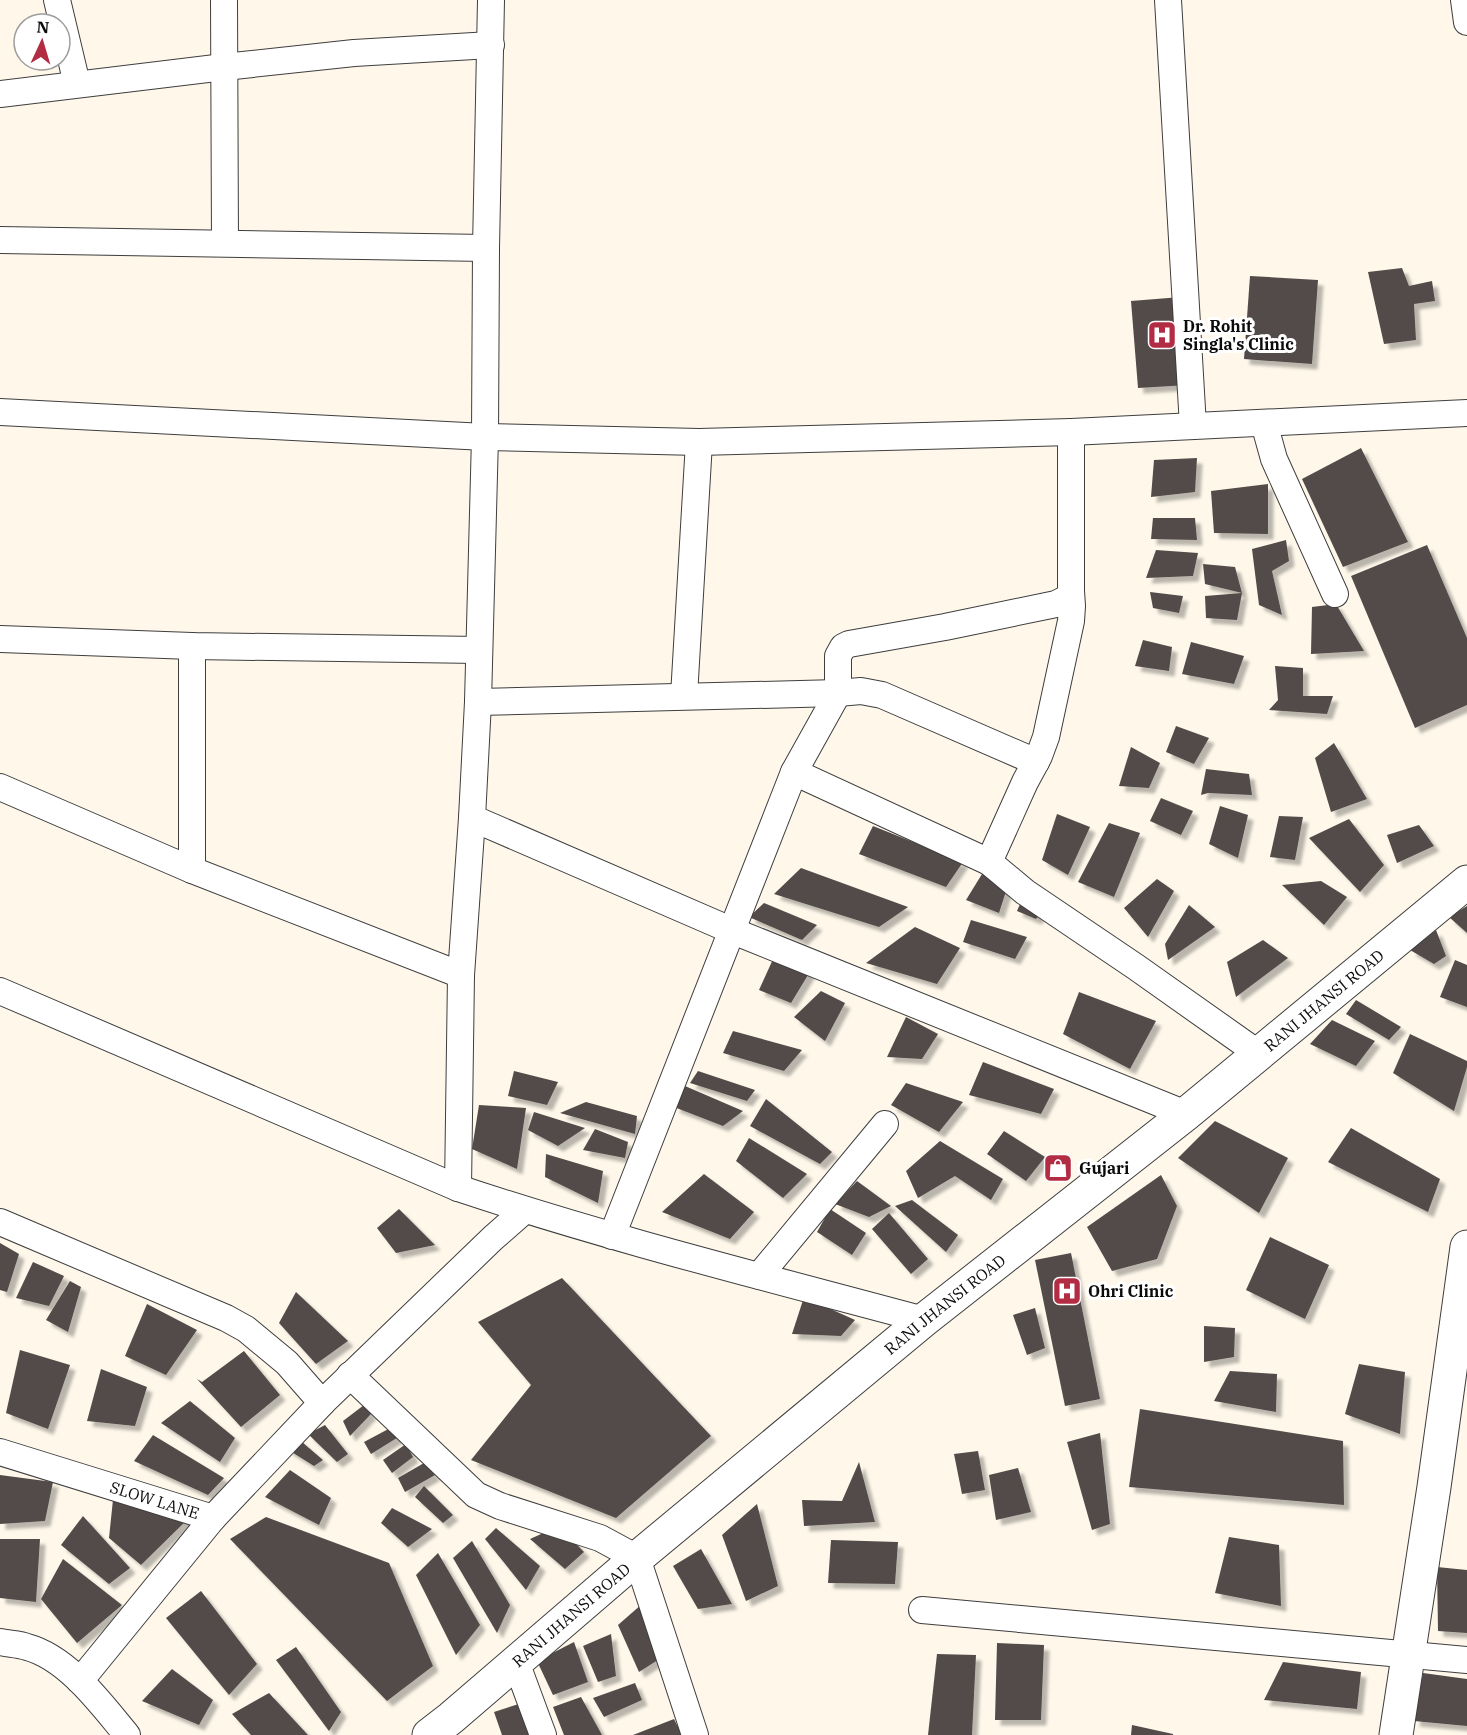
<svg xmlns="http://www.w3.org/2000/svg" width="1467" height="1735" font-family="'IBM Plex Serif',serif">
	<defs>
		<filter id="shadow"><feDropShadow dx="5.5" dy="5.5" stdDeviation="1.5" flood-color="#0004"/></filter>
	</defs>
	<rect width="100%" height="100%" fill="#fef7ea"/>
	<!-- building -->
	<g fill="#534b48" filter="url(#shadow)">
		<polygon points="1402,268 1409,286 1432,281 1435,301 1414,304 1416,340 1384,344 1368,272"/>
		<polygon points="1250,276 1318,280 1312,364 1244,359"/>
		<polygon points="1181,297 1188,385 1138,388 1131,301"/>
		<polygon points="1361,448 1408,542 1343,567 1302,479"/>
		<polygon points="1197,458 1195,492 1151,497 1154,460"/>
		<polygon points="1268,484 1268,534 1214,533 1211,491"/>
		<polygon points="1153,518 1195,518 1197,540 1151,539"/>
		<polygon points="1286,540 1289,561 1272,571 1282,615 1259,605 1252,549"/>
		<polygon points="1427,545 1467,638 1467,705 1415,728 1351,576"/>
		<polygon points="1156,550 1198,553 1193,576 1146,578"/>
		<polygon points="1203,564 1235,567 1242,593 1205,584"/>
		<polygon points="1150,592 1183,596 1179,613 1153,608"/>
		<polygon points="1242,593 1237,620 1206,618 1205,596"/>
		<polygon points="1336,604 1364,651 1311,654 1312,607"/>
		<polygon points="1143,640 1172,647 1169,671 1135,666"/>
		<polygon points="1191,642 1244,656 1234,684 1182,674"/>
		<polygon points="1275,666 1303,668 1303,696 1333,696 1327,714 1269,710 1278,700"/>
		<polygon points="1176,726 1209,738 1194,764 1166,752"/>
		<polygon points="1334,743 1367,799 1331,812 1315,758"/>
		<polygon points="1131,747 1160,763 1149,788 1119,786"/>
		<polygon points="1206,769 1249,774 1252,795 1208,793 1201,795"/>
		<polygon points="1161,798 1193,811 1181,835 1150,821"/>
		<polygon points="1220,806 1248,815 1238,858 1209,844"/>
		<polygon points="1057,814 1090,827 1068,875 1042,860"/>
		<polygon points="1279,816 1303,817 1295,860 1270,857"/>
		<polygon points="1349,819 1384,865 1360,892 1309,838"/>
		<polygon points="1109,823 1140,833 1114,897 1078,882"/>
		<polygon points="1419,825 1434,846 1397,863 1387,835"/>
		<polygon points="873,826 963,862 946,887 859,854"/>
		<polygon points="801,868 908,907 879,927 774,894"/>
		<polygon points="982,874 1008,885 999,913 966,900"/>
		<polygon points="1157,879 1174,891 1148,937 1124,908"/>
		<polygon points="1321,881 1347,897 1324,925 1282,885"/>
		<polygon points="1021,902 1043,911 1036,919 1017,911"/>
		<polygon points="764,903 817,925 802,940 749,917"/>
		<polygon points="1189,905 1215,927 1168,960 1165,944"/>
		<polygon points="1467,906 1467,933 1449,917"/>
		<polygon points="971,920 1027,937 1015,959 963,942"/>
		<polygon points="915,927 960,948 937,984 866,963"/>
		<polygon points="1436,930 1446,956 1434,964 1410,950"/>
		<polygon points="1263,940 1288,958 1236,997 1227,962"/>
		<polygon points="774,957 811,970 791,1003 759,990"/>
		<polygon points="1455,960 1467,965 1467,1007 1440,997"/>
		<polygon points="821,991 845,1003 825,1041 794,1017"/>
		<polygon points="1079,992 1156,1021 1130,1069 1063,1034"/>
		<polygon points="1356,1000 1401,1027 1389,1040 1346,1014"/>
		<polygon points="906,1017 938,1034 922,1059 887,1057"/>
		<polygon points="1332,1020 1375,1041 1356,1066 1310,1044"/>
		<polygon points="733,1031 802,1050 784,1071 723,1053"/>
		<polygon points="1410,1034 1467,1061 1467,1067 1454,1111 1393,1073"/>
		<polygon points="983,1062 1054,1089 1041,1114 969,1095"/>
		<polygon points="514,1071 558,1082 547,1105 508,1096"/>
		<polygon points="698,1071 755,1090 747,1101 690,1083"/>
		<polygon points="906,1083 963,1102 939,1132 891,1105"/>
		<polygon points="685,1086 743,1111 723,1126 674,1107"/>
		<polygon points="766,1099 832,1152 820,1164 750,1126"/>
		<polygon points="586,1102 637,1116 635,1134 560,1113"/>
		<polygon points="479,1105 526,1108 517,1169 472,1149"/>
		<polygon points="534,1112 585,1128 558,1146 528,1130"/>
		<polygon points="1215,1121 1288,1158 1259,1213 1178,1158"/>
		<polygon points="1351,1128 1440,1179 1428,1212 1328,1162"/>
		<polygon points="595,1129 628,1142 625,1158 583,1150"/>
		<polygon points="1004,1131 1045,1157 1026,1181 987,1154"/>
		<polygon points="749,1138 807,1174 783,1198 736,1161"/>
		<polygon points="940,1141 1003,1179 991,1200 955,1176 918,1198 906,1171"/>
		<polygon points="546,1154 603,1171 598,1203 545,1177"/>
		<polygon points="704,1174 754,1212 730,1239 662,1212"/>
		<polygon points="1161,1175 1177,1206 1157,1259 1112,1271 1087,1227"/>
		<polygon points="857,1181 891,1206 869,1217 835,1204"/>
		<polygon points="912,1200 958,1235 946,1252 895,1206"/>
		<polygon points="399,1209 435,1245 396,1253 377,1228"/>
		<polygon points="830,1209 866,1233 852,1255 817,1232"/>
		<polygon points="889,1213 928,1259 911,1274 872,1229"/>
		<polygon points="1270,1237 1329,1265 1305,1319 1246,1290"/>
		<polygon points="0,1243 19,1254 7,1292 0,1290"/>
		<polygon points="1071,1253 1100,1399 1065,1406 1035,1260"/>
		<polygon points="33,1262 64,1276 49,1306 16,1298"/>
		<polygon points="562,1278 711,1436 616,1518 471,1460 531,1385 478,1322"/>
		<polygon points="70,1281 81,1287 68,1332 46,1320"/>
		<polygon points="296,1292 348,1341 316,1364 279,1323"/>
		<polygon points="804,1297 855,1320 841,1336 792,1334"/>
		<polygon points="147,1304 197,1330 166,1375 125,1356"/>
		<polygon points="1035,1308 1045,1348 1027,1355 1013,1315"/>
		<polygon points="1204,1326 1235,1328 1234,1357 1204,1362"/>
		<polygon points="20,1350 70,1365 48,1429 6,1413"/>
		<polygon points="244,1351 280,1395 241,1427 197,1379 202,1382"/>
		<polygon points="1359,1364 1405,1372 1400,1434 1345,1414"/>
		<polygon points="101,1369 147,1387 135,1426 87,1421"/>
		<polygon points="1230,1371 1277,1374 1276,1412 1214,1401"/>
		<polygon points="190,1401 235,1438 220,1462 161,1423"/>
		<polygon points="364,1405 371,1414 350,1436 343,1421"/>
		<polygon points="1140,1409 1343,1441 1344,1505 1129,1487"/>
		<polygon points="325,1425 348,1454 337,1462 308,1434"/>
		<polygon points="394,1426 400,1436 371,1454 364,1442"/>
		<polygon points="1100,1433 1110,1524 1092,1530 1067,1442"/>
		<polygon points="153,1435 224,1478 208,1495 134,1461"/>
		<polygon points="295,1436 323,1460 314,1466 287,1449"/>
		<polygon points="406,1444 413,1457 392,1473 383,1460"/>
		<polygon points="978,1451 985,1490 962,1494 954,1454"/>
		<polygon points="859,1462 875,1522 804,1526 802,1500 842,1501"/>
		<polygon points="424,1463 435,1475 405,1492 398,1478"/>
		<polygon points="1018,1468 1031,1512 996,1520 989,1475"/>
		<polygon points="290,1470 331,1498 319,1525 265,1497"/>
		<polygon points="0,1475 53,1482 45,1521 0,1524"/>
		<polygon points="424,1486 453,1515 443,1523 415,1497"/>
		<polygon points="114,1490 191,1516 141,1565 109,1538"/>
		<polygon points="757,1504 778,1586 746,1601 722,1535"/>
		<polygon points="392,1508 432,1529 408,1547 381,1523"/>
		<polygon points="83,1516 130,1568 109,1584 61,1545"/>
		<polygon points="266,1517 389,1563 433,1666 387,1701 230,1539"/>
		<polygon points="559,1526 584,1552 565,1569 530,1539"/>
		<polygon points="496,1528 540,1566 526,1590 485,1539"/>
		<polygon points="1229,1537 1279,1545 1281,1606 1215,1593"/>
		<polygon points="0,1539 40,1539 36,1602 0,1598"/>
		<polygon points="831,1540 898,1542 895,1584 828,1583"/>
		<polygon points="472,1541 510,1605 497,1633 453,1558"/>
		<polygon points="701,1549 732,1604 698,1609 673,1566"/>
		<polygon points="438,1553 480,1625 456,1655 416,1575"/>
		<polygon points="63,1559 122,1605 77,1643 41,1599"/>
		<polygon points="1437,1567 1467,1570 1467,1633 1438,1631"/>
		<polygon points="201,1591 257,1664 229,1695 166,1618"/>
		<polygon points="642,1604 661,1658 639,1672 618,1625"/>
		<polygon points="611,1634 616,1676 598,1682 583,1646"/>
		<polygon points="574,1642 588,1682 553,1695 537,1661"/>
		<polygon points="997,1643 1044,1645 1041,1720 995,1720"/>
		<polygon points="296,1647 341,1712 329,1731 276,1660"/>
		<polygon points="937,1654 976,1655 972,1735 928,1735"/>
		<polygon points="1283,1662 1361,1672 1357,1709 1264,1700"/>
		<polygon points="172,1669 213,1700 199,1725 142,1701"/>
		<polygon points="1423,1673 1467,1679 1467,1726 1414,1721"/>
		<polygon points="635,1683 642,1700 604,1717 593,1698"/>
		<polygon points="269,1693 308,1735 251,1735 232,1714"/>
		<polygon points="581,1697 602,1735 564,1735 553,1707"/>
		<polygon points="528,1701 539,1735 502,1735 494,1712"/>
		<polygon points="674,1719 682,1735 633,1735"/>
		<polygon points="1132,1725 1173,1734 1173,1735 1131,1735"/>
	</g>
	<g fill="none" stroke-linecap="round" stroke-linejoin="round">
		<!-- minor casing -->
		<g stroke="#3e3e3e" stroke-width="28">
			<g id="minor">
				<polyline points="57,0 77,84"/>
				<polyline points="224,0 225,243"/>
				<polyline points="1168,0 1193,426"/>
				<polyline points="1464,0 1467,22"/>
				<polyline points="0,94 224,67 354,53 491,45"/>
				<polyline points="0,240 486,248"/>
				<polyline points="0,412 485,437 699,442 1071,432 1467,413"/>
				<polyline points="1264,423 1274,459 1335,594"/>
				<polyline points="0,639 192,646 479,650"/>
				<polyline points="192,646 192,870"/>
				<polyline points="684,696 699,442"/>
				<polyline points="478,702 838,693 861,691 882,695 1036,762"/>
				<polyline points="794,772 989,862 1025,892 1136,967 1259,1054"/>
				<polyline points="0,787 192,870 461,975"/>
				<polyline points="472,818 733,931 1186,1114"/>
				<polyline points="989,862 1025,782 1039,756 1046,737 1071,621 1072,606 1071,591"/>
				<path d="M 0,991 L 458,1188 C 611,1239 768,1278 924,1320"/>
				<polyline points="458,1188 461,975 472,818 478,702 485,437 486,248 491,0"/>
				<polyline points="0,1222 226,1318 246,1329 287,1363 322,1403 213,1518"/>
				<polyline points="612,1236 794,772 838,693 838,656 843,647 849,644 945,627 1056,604 1068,598 1071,591 1071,432"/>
				<polyline points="759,1276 885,1124"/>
				<polyline points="350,1375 476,1495 500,1506 600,1538 637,1558 695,1735"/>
				<polyline points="322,1403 493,1238 525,1210"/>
				<path id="s1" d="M 0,1452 L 213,1518 L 80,1681"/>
				<polyline points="922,1610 1467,1660"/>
				<path d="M 0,1642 C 9,1644 19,1644 27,1647 C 68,1658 101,1704 127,1735"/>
				<polyline points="516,1662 543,1735"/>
			</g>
		</g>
		<!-- tertiary casing -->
		<g stroke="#3e3e3e" stroke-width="35">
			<g id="tertiary">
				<path id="s2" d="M 429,1735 L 451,1718 L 637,1558 L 924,1320 L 1186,1114 L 1467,882"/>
				<polyline points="1396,1735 1434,1487 1467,1247"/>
			</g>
		</g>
		<!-- minor -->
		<use href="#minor" stroke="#fff" stroke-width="26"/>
		<!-- tertiary -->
		<use href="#tertiary" stroke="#fff" stroke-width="33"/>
	</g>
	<!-- icons -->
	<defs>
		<g id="hospital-square" transform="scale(1.5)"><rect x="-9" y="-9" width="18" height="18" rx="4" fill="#b22c43" stroke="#fff"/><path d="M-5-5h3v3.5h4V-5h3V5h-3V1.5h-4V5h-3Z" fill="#fff"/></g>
		<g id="shop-square" transform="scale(1.5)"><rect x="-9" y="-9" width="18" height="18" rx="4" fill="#b22c43" stroke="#fff"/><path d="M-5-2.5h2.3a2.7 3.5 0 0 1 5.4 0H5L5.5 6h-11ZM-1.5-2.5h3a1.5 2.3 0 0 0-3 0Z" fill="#fff"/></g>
	</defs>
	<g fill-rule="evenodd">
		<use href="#hospital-square" x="1162" y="335"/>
		<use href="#shop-square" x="1058" y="1168"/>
		<use href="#hospital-square" x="1067" y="1291"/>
	</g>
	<g text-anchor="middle" stroke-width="6" stroke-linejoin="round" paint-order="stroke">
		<!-- poi labels -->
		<g font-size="16" font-weight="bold" fill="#0b0b0b" stroke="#fff" text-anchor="start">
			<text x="1183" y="332">Dr. Rohit<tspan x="1183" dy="18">Singla's Clinic</tspan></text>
			<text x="1079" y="1174">Gujari</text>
			<text x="1088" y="1297">Ohri Clinic</text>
		</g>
		<!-- street labels -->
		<g font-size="16" fill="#0b0b0b" stroke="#fff">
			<text dy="6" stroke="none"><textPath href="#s2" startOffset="1158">RANI JHANSI ROAD</textPath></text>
			<text dy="6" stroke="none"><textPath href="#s2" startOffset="672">RANI JHANSI ROAD</textPath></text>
			<text dy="6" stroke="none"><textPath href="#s1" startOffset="162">SLOW LANE</textPath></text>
			<text dy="6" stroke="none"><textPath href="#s2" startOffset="186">RANI JHANSI ROAD</textPath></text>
		</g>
	</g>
	<!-- north arrow -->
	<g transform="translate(42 42) rotate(4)"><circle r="28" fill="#ffffff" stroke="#9d9d9d" stroke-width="1.5"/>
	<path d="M0-4.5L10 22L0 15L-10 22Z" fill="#b22c43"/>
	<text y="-9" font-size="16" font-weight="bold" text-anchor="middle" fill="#0b0b0b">N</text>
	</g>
</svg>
